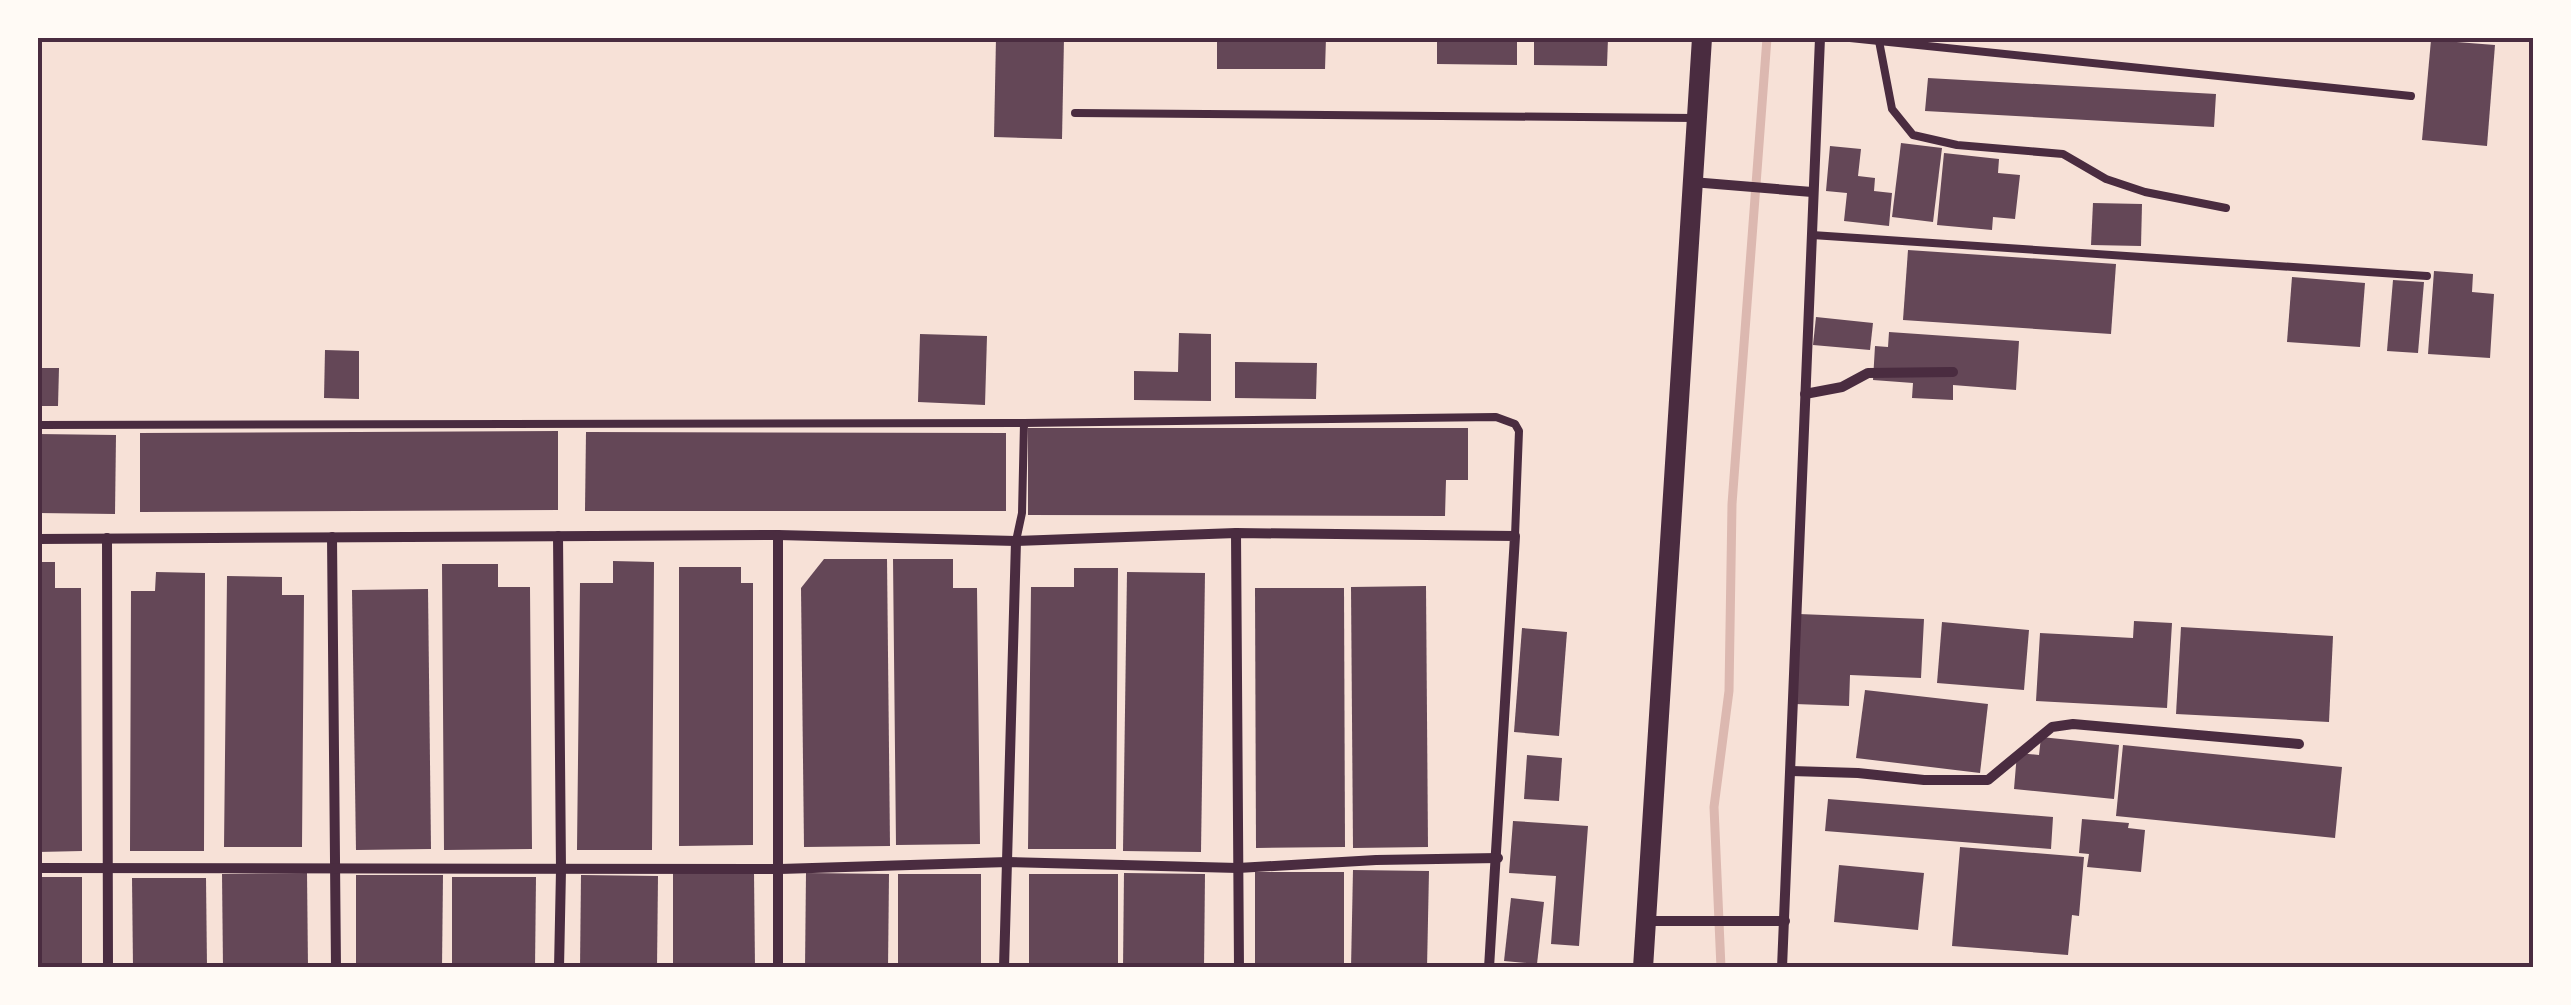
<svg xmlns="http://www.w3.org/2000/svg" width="2571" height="1005" font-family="'PT Sans Narrow',sans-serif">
	<rect width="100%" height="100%" fill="#f7e1d7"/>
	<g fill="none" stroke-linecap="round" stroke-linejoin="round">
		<!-- stream -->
		<polyline stroke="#dcb8b0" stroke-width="9" points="1721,968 1714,807 1729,691 1732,504 1767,38"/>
	</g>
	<!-- building -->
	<g fill="#644757">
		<polygon points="996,38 1064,38 1062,139 994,137"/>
		<polygon points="1217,38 1326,38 1325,69 1217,69"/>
		<polygon points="1437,38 1517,38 1517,65 1437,64"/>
		<polygon points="1534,38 1608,38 1607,66 1534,65"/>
		<polygon points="2431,40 2495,45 2487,146 2422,140"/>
		<polygon points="1928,78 2216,94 2214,127 1925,111"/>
		<polygon points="1901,143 1942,148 1933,222 1892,217"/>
		<polygon points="1830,146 1861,149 1858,176 1875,178 1874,191 1892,193 1889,226 1844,221 1847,193 1826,191"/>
		<polygon points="1944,153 1999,159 1998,173 2020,175 2015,219 1993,217 1992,230 1937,225"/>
		<polygon points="2093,203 2142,204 2141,246 2091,245"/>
		<polygon points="1908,250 2116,264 2111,334 1903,320"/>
		<polygon points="2434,271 2473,274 2472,292 2494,294 2490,358 2428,354"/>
		<polygon points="2292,277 2365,283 2360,347 2287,342"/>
		<polygon points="2393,280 2424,282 2418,353 2387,351"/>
		<polygon points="1816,317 1873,323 1870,350 1813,345"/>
		<polygon points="1889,332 2019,341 2016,390 1953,385 1953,400 1912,398 1913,383 1873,380 1875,346 1888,347"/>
		<polygon points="1179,333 1211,334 1211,401 1134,400 1134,371 1178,372"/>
		<polygon points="920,334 987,336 985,405 918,402"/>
		<polygon points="325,350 359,351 359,399 324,398"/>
		<polygon points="1235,362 1317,363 1316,399 1235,398"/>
		<polygon points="38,368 59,368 58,406 38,406"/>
		<polygon points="1028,428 1468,428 1468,480 1446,480 1445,516 1028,515"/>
		<polygon points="558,431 558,510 140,512 140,433"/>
		<polygon points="586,432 1006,433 1006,511 585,511"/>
		<polygon points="38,434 116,435 115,514 38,513"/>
		<polygon points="824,559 887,559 890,846 804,847 801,588"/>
		<polygon points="893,559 953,559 953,588 977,588 980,844 896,845"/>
		<polygon points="613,561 654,562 652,850 577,850 580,583 613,583"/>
		<polygon points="38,562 55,562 55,588 81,588 82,851 38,852"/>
		<polygon points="442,564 498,564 498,587 530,587 532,849 444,850"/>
		<polygon points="679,567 741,567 741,583 753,583 753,845 679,846"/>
		<polygon points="1074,568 1118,568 1116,849 1028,849 1031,587 1074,587"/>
		<polygon points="156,572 205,573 204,851 130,851 131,591 155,591"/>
		<polygon points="1127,572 1205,573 1201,852 1123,851"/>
		<polygon points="227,576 282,577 282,595 304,595 302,847 224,847"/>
		<polygon points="1426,586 1428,847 1353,848 1351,587"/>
		<polygon points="1255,588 1344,588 1345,847 1256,848"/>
		<polygon points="428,589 431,849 356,850 352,590"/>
		<polygon points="1799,614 1924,619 1921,678 1850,675 1849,706 1795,704"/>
		<polygon points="2134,621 2172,623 2167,708 2036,701 2040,633 2133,638"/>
		<polygon points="1942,622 2029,630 2024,690 1937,683"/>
		<polygon points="2181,627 2333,636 2329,722 2176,714"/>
		<polygon points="1522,628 1567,632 1559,736 1514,732"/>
		<polygon points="1865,690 1988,704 1980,773 1856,758"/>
		<polygon points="2041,737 2119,745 2114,799 2014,789 2017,753 2039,755"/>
		<polygon points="2123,745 2342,767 2335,838 2116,816"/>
		<polygon points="1527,755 1562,758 1559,801 1524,799"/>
		<polygon points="1828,799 2053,817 2051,849 1825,831"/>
		<polygon points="2082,819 2129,823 2128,828 2145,830 2141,872 2087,867 2089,854 2079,853"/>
		<polygon points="1513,821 1588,826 1579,946 1551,944 1556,876 1509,873"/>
		<polygon points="1960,847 2084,857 2079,916 2072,915 2068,955 1952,946"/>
		<polygon points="1839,865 1924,873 1918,930 1834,922"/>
		<polygon points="1353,870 1429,871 1427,968 1351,968"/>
		<rect x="1255" y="872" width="89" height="96"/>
		<polygon points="307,873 308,968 223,968 222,874"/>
		<polygon points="673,873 754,873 755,968 673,968"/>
		<polygon points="806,873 889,874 888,968 805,968"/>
		<polygon points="1124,873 1205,874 1204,968 1123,968"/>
		<rect x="898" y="874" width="83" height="94"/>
		<rect x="1029" y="874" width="89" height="94"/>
		<polygon points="356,875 443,875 442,968 356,968"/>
		<polygon points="581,875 658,876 657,968 580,968"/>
		<rect x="38" y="877" width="44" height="91"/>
		<polygon points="452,877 536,877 535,968 452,968"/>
		<polygon points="132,878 206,878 207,968 133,968"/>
		<polygon points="1511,898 1544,902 1537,964 1504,961"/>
	</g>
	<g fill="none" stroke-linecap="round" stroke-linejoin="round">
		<!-- service -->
		<g stroke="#4a2c40" stroke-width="8">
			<polyline points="1850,38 2411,96"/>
			<polyline points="1879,41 1892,109 1913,135 1957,145 2063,154 2106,179 2145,192 2226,208"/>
			<polyline points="1075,113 1695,118"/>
			<polyline points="1812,235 2427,276"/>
			<polyline points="38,425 1024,423 1496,417 1515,424 1519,431 1515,536"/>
			<polyline points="1016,541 1022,513 1024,423"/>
		</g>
		<!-- minor -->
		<g stroke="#4a2c40" stroke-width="10">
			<polyline points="1692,182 1812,192"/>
			<polyline points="1805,394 1842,387 1868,373 1953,372"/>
			<polyline points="1236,533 1239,968"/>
			<polyline points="558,536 561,870 559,968"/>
			<polyline points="332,537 336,968"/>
			<polyline points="107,538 108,968"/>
			<polyline points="38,539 778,535 1016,541 1236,533 1515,536 1489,968"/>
			<polyline points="1791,771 1858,773 1924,780 1988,780 2052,727 2073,724 2299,744"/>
			<polyline points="38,868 780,869 1008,862 1238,868 1376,860 1498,858"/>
			<polyline points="1647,921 1785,921"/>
			<polyline points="778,968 778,535"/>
			<polyline points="1004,968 1016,541"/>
			<polyline points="1782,968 1820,38"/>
		</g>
		<!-- secondary -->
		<polyline stroke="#4a2c40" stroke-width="20" points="1643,968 1702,38"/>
	</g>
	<!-- border -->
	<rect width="2571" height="1005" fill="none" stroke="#fffaf5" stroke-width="80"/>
	<rect x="40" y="40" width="2491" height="925" fill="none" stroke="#4a2c40" stroke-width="4"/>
</svg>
